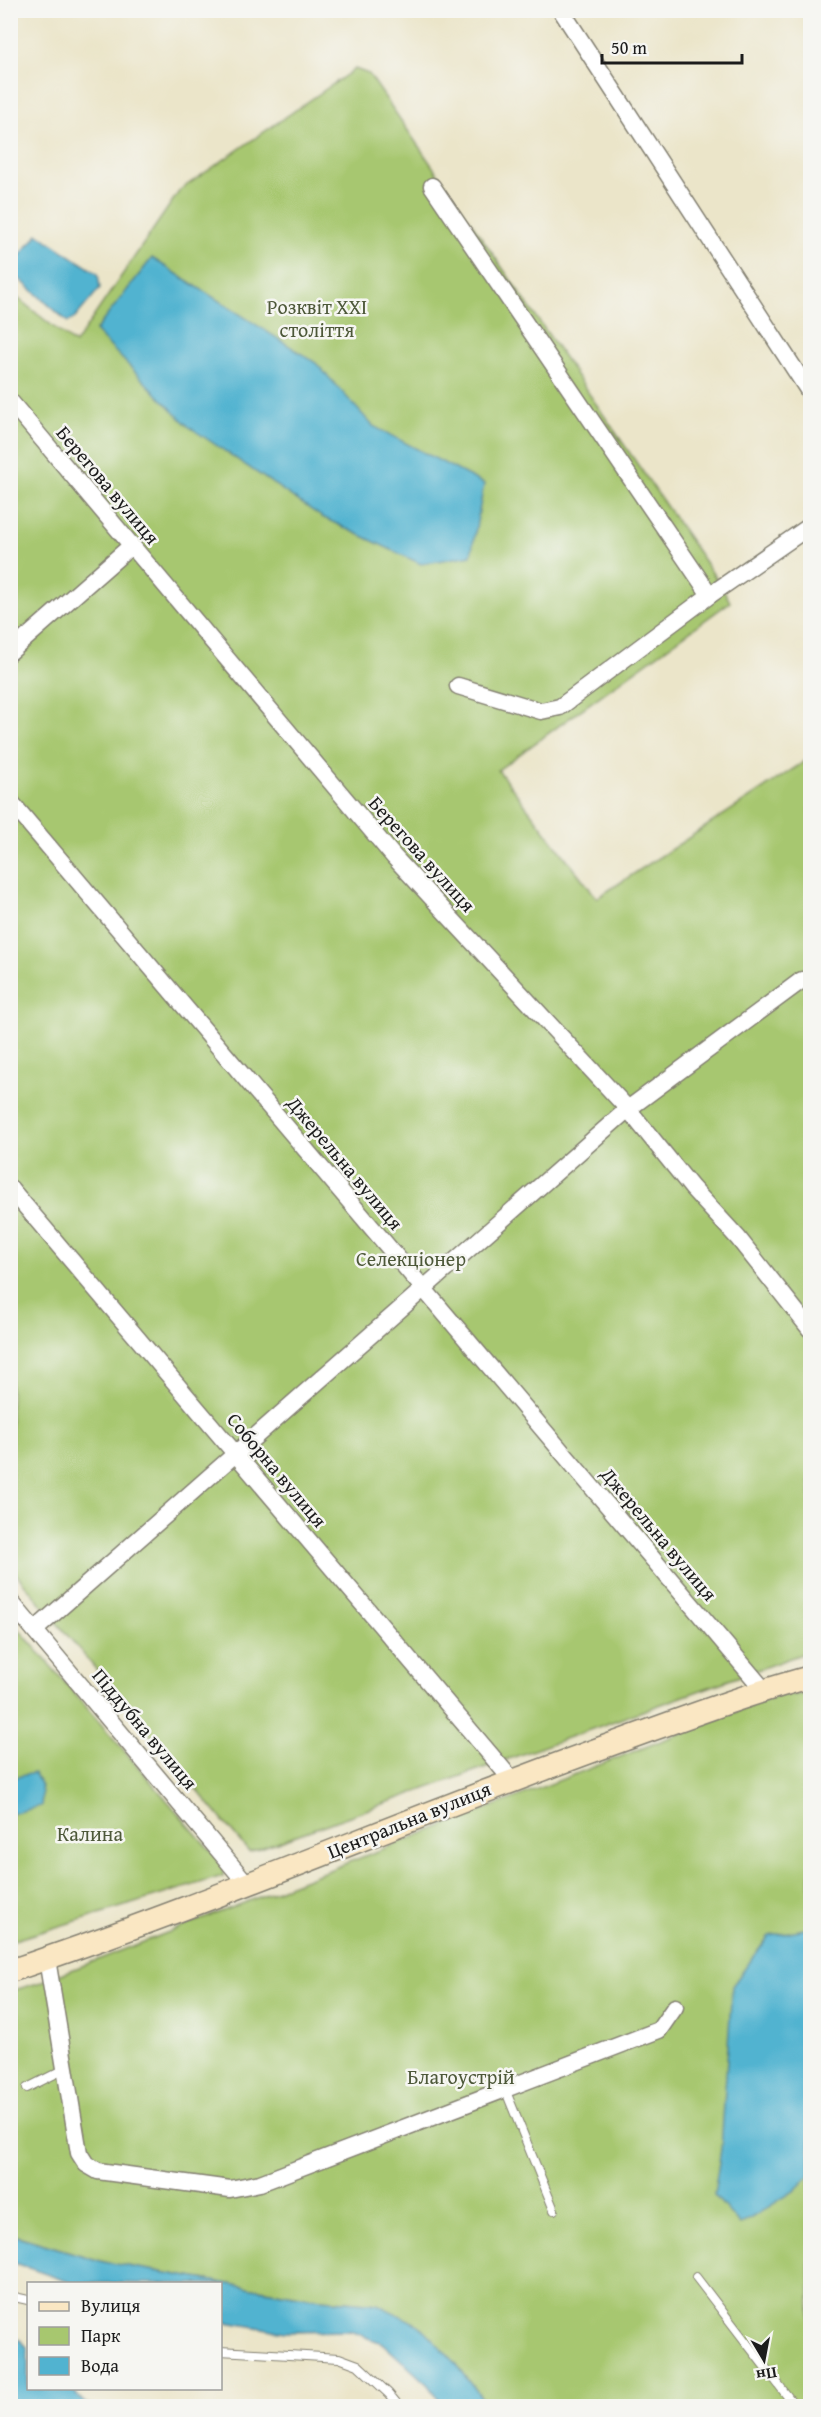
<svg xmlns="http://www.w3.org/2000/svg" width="821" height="2417" font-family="'Gentium Book Plus',serif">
	<rect width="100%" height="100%" fill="#f6f6f2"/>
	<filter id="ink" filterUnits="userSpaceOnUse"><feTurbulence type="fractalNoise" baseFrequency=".0167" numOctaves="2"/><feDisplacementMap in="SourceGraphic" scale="12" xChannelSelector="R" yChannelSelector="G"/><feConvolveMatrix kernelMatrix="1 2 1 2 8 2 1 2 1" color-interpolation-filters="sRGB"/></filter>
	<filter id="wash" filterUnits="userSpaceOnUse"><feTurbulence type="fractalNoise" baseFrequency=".008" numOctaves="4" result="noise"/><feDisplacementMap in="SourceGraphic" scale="24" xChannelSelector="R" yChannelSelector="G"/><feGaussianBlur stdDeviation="1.35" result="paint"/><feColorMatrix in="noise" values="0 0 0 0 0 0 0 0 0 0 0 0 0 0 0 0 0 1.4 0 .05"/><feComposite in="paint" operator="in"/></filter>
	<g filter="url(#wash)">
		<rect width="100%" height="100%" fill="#ebe5c9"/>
		<!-- green -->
		<g fill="#a7c76f" stroke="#627246" stroke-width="1.5">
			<polygon points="355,69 369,74 722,587 730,602 498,770 597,898 810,758 810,1651 249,1852 11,1568 10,292 75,344 180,190"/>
			<polygon points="10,1619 223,1865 223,1876 11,1941"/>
			<polygon points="810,1694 810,2406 488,2406 455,2362 378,2304 311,2298 104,2262 11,2234 11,1991 38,1983 779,1695"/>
		</g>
		<!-- water -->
		<g fill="#51b3d0" stroke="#366876" stroke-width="1.5">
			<polygon points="38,234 98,274 100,288 75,318 68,322 15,275 16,260"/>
			<polygon points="152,258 316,363 373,426 484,484 471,555 421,564 322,517 188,426 95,331"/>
			<path d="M 34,1773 C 42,1784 43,1793 41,1806 L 11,1814 L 11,1778 Z"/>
			<polygon points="810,1928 810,2175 794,2191 740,2225 714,2195 721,2149 732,1986 769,1936"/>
			<polygon points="10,2234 104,2262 311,2298 377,2304 419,2325 455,2362 488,2406 443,2406 428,2385 382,2343 351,2331 285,2332 221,2321 220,2284 72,2283 11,2262"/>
			<polygon points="10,2330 28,2348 28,2388 70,2389 86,2404 94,2406 11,2406"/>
		</g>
	</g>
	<g filter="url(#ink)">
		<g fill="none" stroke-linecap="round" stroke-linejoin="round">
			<!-- lane casing -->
			<g stroke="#848072" stroke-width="10">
				<g id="lane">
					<polyline points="27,2088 65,2069"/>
					<polyline points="505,2089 554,2210"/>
					<polyline points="696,2277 795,2406"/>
					<polyline points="10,2296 28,2300"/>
					<polyline points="220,2351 339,2358 358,2365 389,2394 399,2406"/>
				</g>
			</g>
			<!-- street casing -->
			<g stroke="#848072" stroke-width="19">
				<g id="street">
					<polyline points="561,10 810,393"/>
					<polyline points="432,186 710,595 560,707 541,711 458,686"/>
					<polyline points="10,401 394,857 628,1109 692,1188 738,1238 810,1329"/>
					<polyline points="710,595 810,526"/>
					<polyline points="10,652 132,545"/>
					<polyline points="10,801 764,1690"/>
					<polyline points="10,1188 512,1780"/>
					<polyline points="10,1601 247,1884"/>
					<polyline points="35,1630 628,1109 802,980"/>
					<polyline points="47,1959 79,2153 86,2164 98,2171 230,2189 260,2183 659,2030 675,2007"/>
				</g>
			</g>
			<!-- secondary casing -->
			<g stroke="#848072" stroke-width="25">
				<path id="secondary" d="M 10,1971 C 218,1901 419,1813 626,1739 C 687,1717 748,1694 810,1677"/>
			</g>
			<!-- lane -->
			<use href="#lane" stroke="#fff" stroke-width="8"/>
			<!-- street -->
			<use href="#street" stroke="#fff" stroke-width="16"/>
			<!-- secondary -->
			<use href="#secondary" stroke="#fae7c3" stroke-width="22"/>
		</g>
	</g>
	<g text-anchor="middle" stroke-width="5" stroke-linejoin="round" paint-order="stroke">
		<!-- park labels -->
		<g font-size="20" fill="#4d5839" stroke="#f6f6f2">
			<text x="317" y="314">Розквіт XXI<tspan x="317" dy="23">століття</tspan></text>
			<text x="411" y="1266">Селекціонер</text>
			<text x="90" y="1841">Калина</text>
			<text x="461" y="2084">Благоустрій</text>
		</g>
		<!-- street labels -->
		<g font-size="20" fill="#1c1c1c" stroke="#f6f6f2">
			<text transform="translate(108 485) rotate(50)" y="7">Берегова вулиця</text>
			<text transform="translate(422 854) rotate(48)" y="7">Берегова вулиця</text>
			<text transform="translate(345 1163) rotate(50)" y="7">Джерельна вулиця</text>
			<text transform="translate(277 1470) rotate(50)" y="7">Соборна вулиця</text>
			<text transform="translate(659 1534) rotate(50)" y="7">Джерельна вулиця</text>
			<text transform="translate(145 1729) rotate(50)" y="7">Піддубна вулиця</text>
			<text transform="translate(409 1820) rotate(-22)" y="7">Центральна вулиця</text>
		</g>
	</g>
	<!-- margin -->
	<rect width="821" height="2417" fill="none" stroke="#f6f6f2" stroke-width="36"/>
	<!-- legend -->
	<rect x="27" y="2282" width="195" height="108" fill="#f6f6f2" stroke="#9f9f9c" stroke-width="1.5"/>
	<rect x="39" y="2302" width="30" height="9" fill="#fae7c3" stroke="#9f9f9c" stroke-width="1.5"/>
	<text x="81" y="2312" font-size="18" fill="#1c1c1c">Вулиця</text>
	<rect x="39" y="2327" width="30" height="18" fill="#a7c76f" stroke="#9f9f9c" stroke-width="1.5"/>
	<text x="81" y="2342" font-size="18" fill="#1c1c1c">Парк</text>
	<rect x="39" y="2357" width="30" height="18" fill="#51b3d0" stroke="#9f9f9c" stroke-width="1.5"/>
	<text x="81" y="2372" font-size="18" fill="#1c1c1c">Вода</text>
	<!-- north arrow -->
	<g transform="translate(764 2360) rotate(170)" stroke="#f6f6f2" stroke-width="4.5" paint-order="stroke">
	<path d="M0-4.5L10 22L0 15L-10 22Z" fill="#1c1c1c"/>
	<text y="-9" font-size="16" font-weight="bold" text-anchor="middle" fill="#1c1c1c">Пн</text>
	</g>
	<!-- scale -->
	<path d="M602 54v9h140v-9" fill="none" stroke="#1c1c1c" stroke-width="3"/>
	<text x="611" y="54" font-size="18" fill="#1c1c1c" stroke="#f6f6f2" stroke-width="4.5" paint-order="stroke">50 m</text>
</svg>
